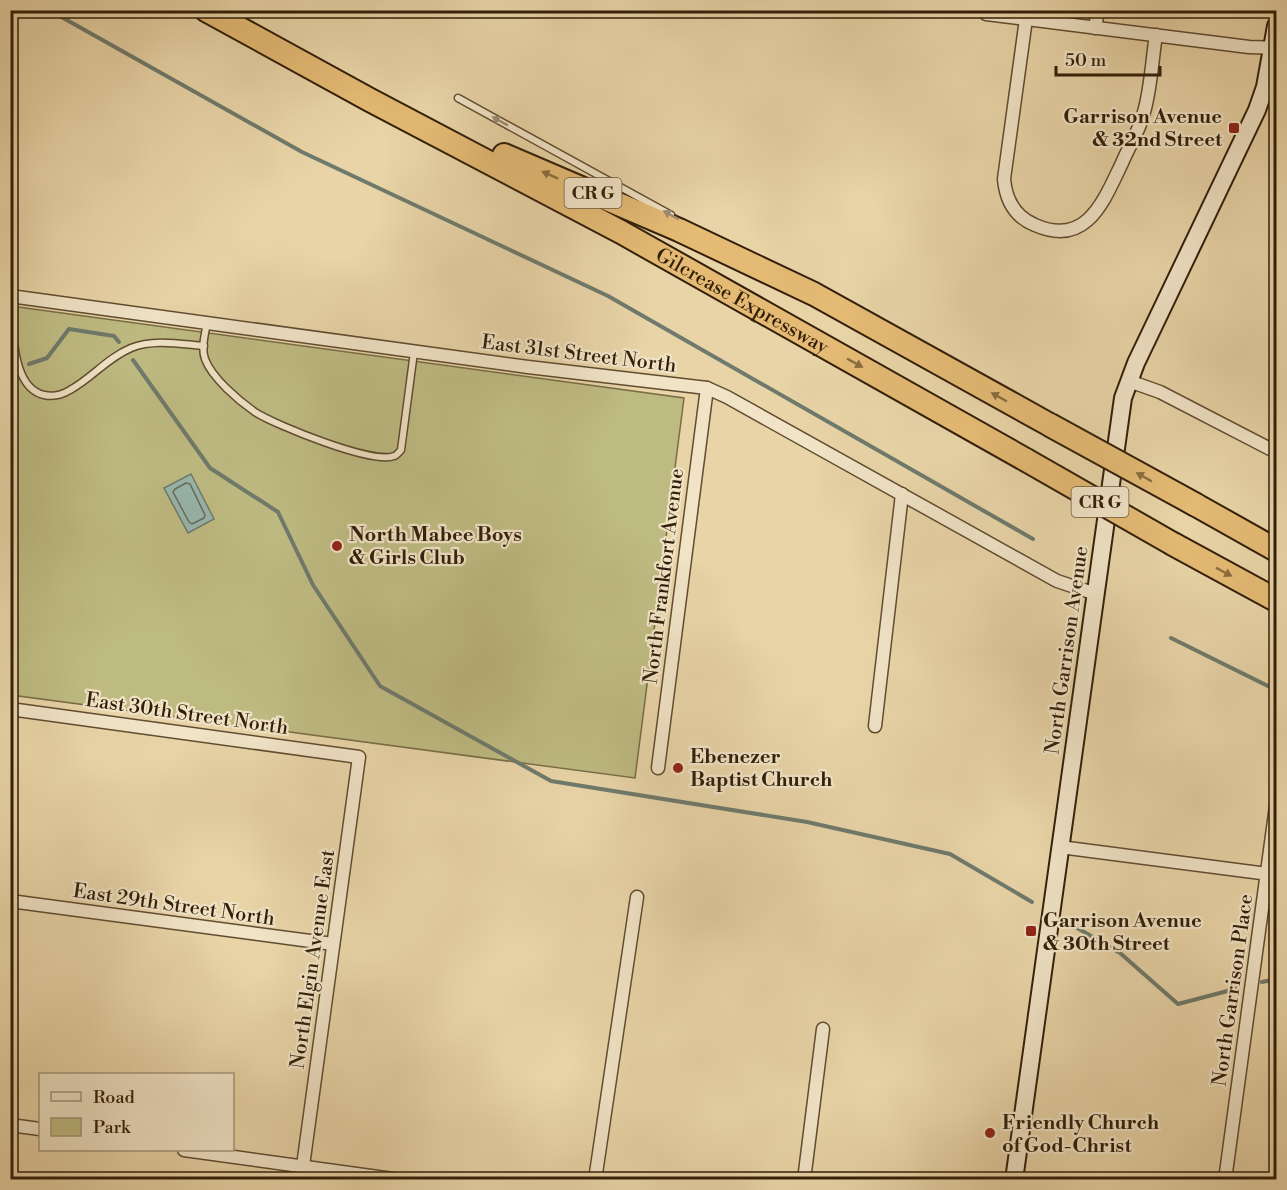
<svg xmlns="http://www.w3.org/2000/svg" width="1287" height="1190" font-family="'Libre Bodoni',serif">
	<rect width="100%" height="100%" fill="#e8d4a7"/>
	<filter id="stains"><feTurbulence type="fractalNoise" baseFrequency=".00333" numOctaves="4"/><feColorMatrix values="0 0 0 0 .2 0 0 0 0 .09 0 0 0 0 .02 0 0 0 .5 -.17"/></filter>
	<radialGradient id="worn" r=".72"><stop offset=".6" stop-color="#630" stop-opacity="0"/><stop offset="1" stop-color="#630" stop-opacity=".3"/></radialGradient>
	<!-- green -->
	<polygon fill="#bebb82" stroke="#786d46" stroke-width="1.5" points="11,306 684,398 635,778 11,695"/>
	<!-- water -->
	<polygon fill="#98b7ae" stroke="#6f7a6c" stroke-width="1.5" points="191,474 214,519 188,533 164,488"/>
	<g fill="none" stroke-linecap="round" stroke-linejoin="round">
		<!-- shore -->
		<polygon stroke="#656b5c" stroke-width="1.5" points="186,483 190,484 205,515 204,518 192,524 189,522 173,492 175,489"/>
		<!-- stream -->
		<g stroke="#6f7a6c" stroke-width="4">
			<polyline points="49,10 302,152 608,296 1033,539"/>
			<polyline points="133,360 210,468 278,512 313,585 380,686 551,781 807,822 950,854 1032,902"/>
			<polyline points="29,364 47,358 69,329 114,336 119,342"/>
			<polyline points="1171,638 1276,690"/>
			<polyline points="1062,919 1120,953 1178,1004 1239,988"/>
			<polyline points="1262,982 1276,979"/>
		</g>
		<!-- lane casing -->
		<g stroke="#604c30" stroke-width="9">
			<g id="lane">
				<polyline points="458,98 671,215"/>
				<path d="M 10,311 C 14,336 13,388 44,395 C 53,397 62,395 70,390 C 92,378 107,358 131,348 C 153,339 180,344 204,346"/>
				<path d="M 207,323 C 205,334 201,348 205,359 C 212,378 239,401 255,412 C 275,425 374,465 394,456 C 396,456 400,451 401,450 L 414,352"/>
			</g>
		</g>
		<!-- street casing -->
		<g stroke="#604c30" stroke-width="15">
			<g id="street">
				<polyline points="986,14 1249,47 1276,48"/>
				<path d="M 1026,19 L 1004,179 C 1006,201 1015,217 1035,225 C 1087,248 1104,200 1122,163 C 1129,146 1140,130 1144,112 C 1151,88 1152,60 1156,35"/>
				<polyline points="1095,28 1098,10"/>
				<polyline points="10,296 528,367 707,388 727,397 1057,581 1096,594"/>
				<polyline points="1129,381 1160,392 1276,452"/>
				<polyline points="10,709 359,757 303,1166"/>
				<polyline points="875,726 902,494"/>
				<polyline points="658,768 707,388"/>
				<polyline points="1060,847 1276,875"/>
				<polyline points="10,901 333,944"/>
				<polyline points="10,1125 40,1129"/>
				<polyline points="184,1150 400,1180"/>
				<polyline points="595,1180 637,897"/>
				<polyline points="804,1180 823,1029"/>
				<polyline points="1225,1180 1276,806"/>
			</g>
		</g>
		<!-- secondary casing -->
		<g stroke="#321f09" stroke-width="20">
			<polyline id="secondary" points="1014,1180 1123,398 1136,363 1257,110 1265,87 1276,26"/>
		</g>
		<!-- highway casing -->
		<g stroke="#321f09" stroke-width="26">
			<g id="highway">
				<path id="s1" d="M 206,10 L 370,100 L 621,232 L 1026,460"/>
				<polyline points="504,155 679,230 814,294 1050,425"/>
				<polyline points="1196,505 1276,550"/>
				<polyline points="1173,544 1276,600"/>
			</g>
		</g>
		<!-- lane -->
		<use href="#lane" stroke="#f0e3c6" stroke-width="6"/>
		<!-- street -->
		<use href="#street" stroke="#f0e3c6" stroke-width="12"/>
		<!-- secondary -->
		<use href="#secondary" stroke="#f0e3c6" stroke-width="16"/>
		<!-- highway -->
		<use href="#highway" stroke="#e4ba74" stroke-width="22"/>
		<!-- highway-bridge casing -->
		<g stroke="#321f09" stroke-width="26" stroke-linecap="butt">
			<g id="highway-bridge">
				<polyline points="1050,425 1196,505"/>
				<polyline points="1026,460 1173,544"/>
			</g>
		</g>
		<!-- highway-bridge -->
		<use href="#highway-bridge" stroke="#e4ba74" stroke-width="22"/>
	</g>
	<!-- one-way arrows -->
	<defs><path id="oneway-solid" d="M-6-.8H1V-3.2L6.5 0L1 3.2V.8H-6Z" transform="scale(1.5)"/></defs>
	<g fill="#9a8b71">
		<use href="#oneway-solid" transform="translate(500 121) rotate(-151)"/>
		<use href="#oneway-solid" transform="translate(671 215) rotate(-151)"/>
	</g>
	<g fill="#8b6c3e">
		<use href="#oneway-solid" transform="translate(550 175) rotate(-156)"/>
		<use href="#oneway-solid" transform="translate(855 363) rotate(29)"/>
		<use href="#oneway-solid" transform="translate(999 397) rotate(-151)"/>
		<use href="#oneway-solid" transform="translate(1144 477) rotate(-151)"/>
		<use href="#oneway-solid" transform="translate(1224 572) rotate(28)"/>
	</g>
	<!-- markers -->
	<g fill="#8f2418" stroke="#f0e3c6" stroke-width="2">
		<rect x="1228" y="122" width="12" height="12" rx="3"/>
		<circle cx="337" cy="546" r="6"/>
		<circle cx="678" cy="768" r="6"/>
		<rect x="1025" y="925" width="12" height="12" rx="3"/>
		<circle cx="990" cy="1133" r="6"/>
	</g>
	<g text-anchor="middle" stroke-width="4.5" stroke-linejoin="round" paint-order="stroke">
		<!-- shield labels -->
		<g fill="#f0e3c6" stroke="#6b5a42" stroke-width="1.5">
			<rect x="564.5" y="178" width="57" height="30" rx="4.5"/>
			<rect x="1071.5" y="487" width="57" height="30" rx="4.5"/>
		</g>
		<g font-size="18" font-weight="bold" fill="#321f09">
			<text x="593" y="199">CR G</text>
			<text x="1100" y="508">CR G</text>
		</g>
		<!-- poi labels -->
		<g font-size="20" font-weight="bold" fill="#321f09" stroke="#f0e3c6" text-anchor="start">
			<text x="1222" y="123" text-anchor="end">Garrison Avenue<tspan x="1222" dy="23">&amp; 32nd Street</tspan></text>
			<text x="349" y="541">North Mabee Boys<tspan x="349" dy="23">&amp; Girls Club</tspan></text>
			<text x="690" y="763">Ebenezer<tspan x="690" dy="23">Baptist Church</tspan></text>
			<text x="1043" y="927">Garrison Avenue<tspan x="1043" dy="23">&amp; 30th Street</tspan></text>
			<text x="1002" y="1129">Friendly Church<tspan x="1002" dy="23">of God-Christ</tspan></text>
		</g>
		<!-- street labels -->
		<g font-size="20" fill="#321f09" stroke="#f0e3c6">
			<text dy="7" stroke="none"><textPath href="#s1" startOffset="610">Gilcrease Expressway</textPath></text>
			<text transform="translate(579 353) rotate(7)" y="7">East 31st Street North</text>
			<text transform="translate(663 576) rotate(-83)" y="7">North Frankfort Avenue</text>
			<text transform="translate(1066 650) rotate(-82)" y="7">North Garrison Avenue</text>
			<text transform="translate(187 713) rotate(8)" y="7">East 30th Street North</text>
			<text transform="translate(174 904) rotate(8)" y="7">East 29th Street North</text>
			<text transform="translate(312 959) rotate(-82)" y="7">North Elgin Avenue East</text>
			<text transform="translate(1232 990) rotate(-82)" y="7">North Garrison Place</text>
		</g>
	</g>
	<!-- margin -->
	<rect width="1287" height="1190" fill="none" stroke="#e8d4a7" stroke-width="36"/>
	<rect x="12" y="12" width="1263" height="1166" fill="none" stroke="#321f09" stroke-width="3"/>
	<rect x="18" y="18" width="1251" height="1154" fill="none" stroke="#321f09" stroke-width="1.5"/>
	<!-- legend -->
	<rect x="39" y="1073" width="195" height="78" fill="#f0e3c6" stroke="#a4957a" stroke-width="1.5"/>
	<rect x="51" y="1092" width="30" height="9" fill="#f0e3c6" stroke="#a4957a" stroke-width="1.5"/>
	<text x="93" y="1103" font-size="18" fill="#321f09">Road</text>
	<rect x="51" y="1118" width="30" height="18" fill="#bebb82" stroke="#a4957a" stroke-width="1.5"/>
	<text x="93" y="1133" font-size="18" fill="#321f09">Park</text>
	<!-- scale -->
	<path d="M1056 66v9h104v-9" fill="none" stroke="#321f09" stroke-width="3"/>
	<text x="1065" y="66" font-size="18" fill="#321f09" stroke="#f0e3c6" stroke-width="4.5" paint-order="stroke">50 m</text>
	<rect width="100%" height="100%" filter="url(#stains)"/>
	<rect width="100%" height="100%" fill="url(#worn)"/>
</svg>
